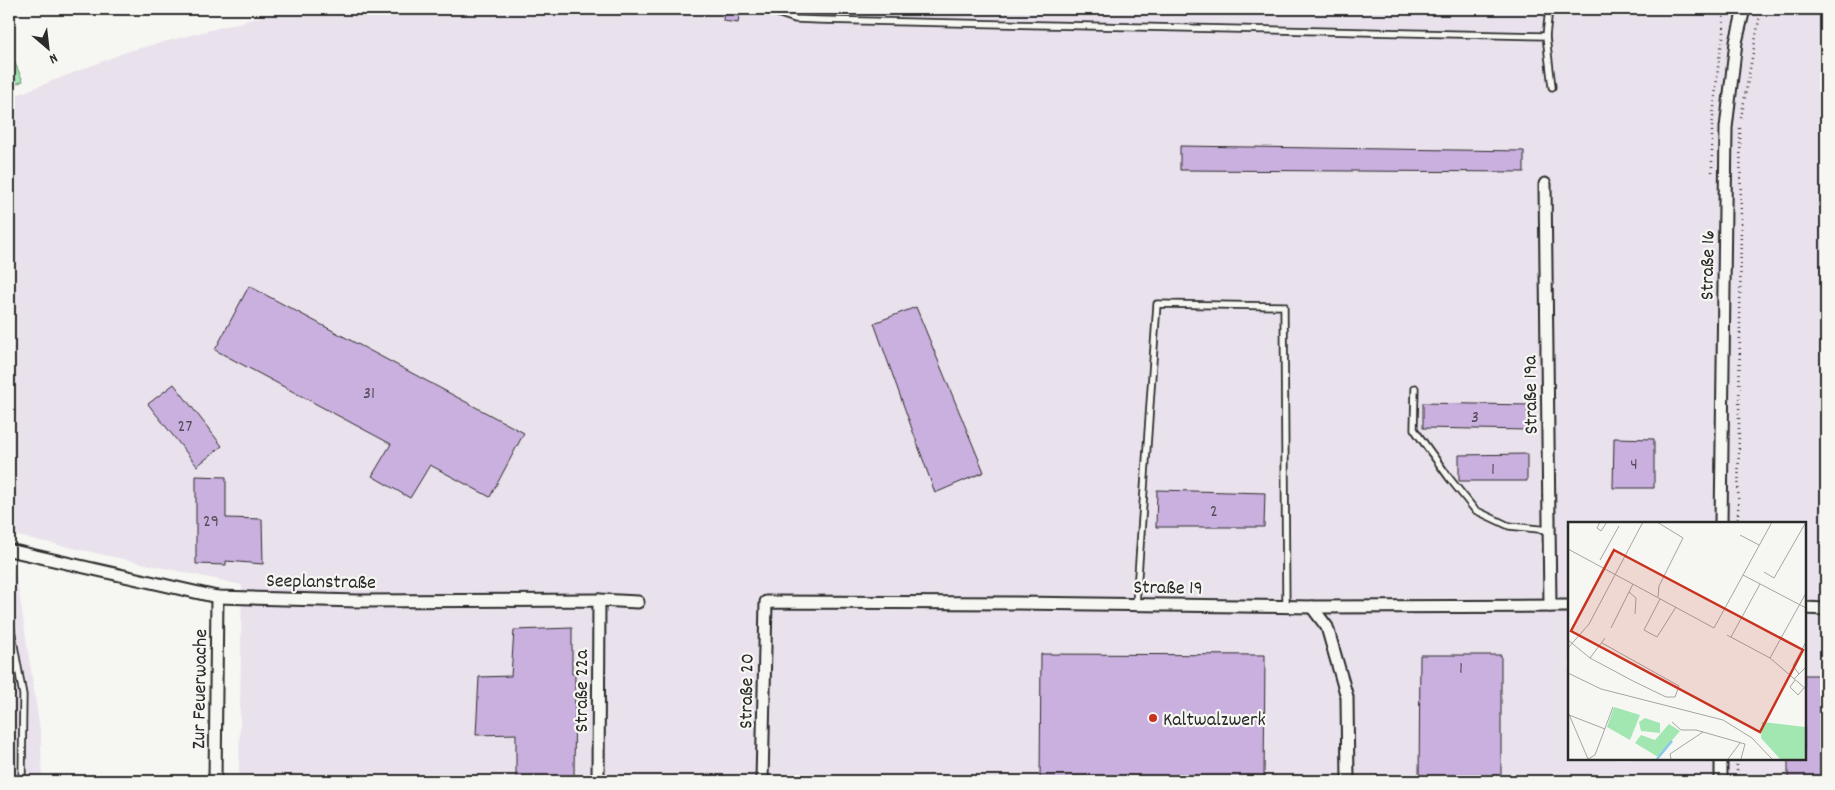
<svg xmlns="http://www.w3.org/2000/svg" width="1835" height="790" font-family="Dekko,sans-serif">
	<rect width="100%" height="100%" fill="#f6f6f2"/>
	<filter id="ink" filterUnits="userSpaceOnUse"><feTurbulence type="fractalNoise" baseFrequency=".02" numOctaves="2"/><feDisplacementMap in="SourceGraphic" scale="10" xChannelSelector="R" yChannelSelector="G"/><feConvolveMatrix kernelMatrix="1 2 1 2 8 2 1 2 1" color-interpolation-filters="sRGB"/></filter>
	<g filter="url(#ink)">
		<!-- built -->
		<g fill="#e9e1ec" fill-rule="evenodd">
			<path d="M 292,9 L 1826,9 L 1826,781 L 239,781 L 242,585 L 9,534 L 9,98 L 129,51 ZM 1569,524 L 1804,524 L 1804,759 L 1569,759 Z"/>
			<polygon points="9,561 12,562 19,592 41,737 42,781 9,781"/>
		</g>
		<!-- garden -->
		<polygon fill="#a2e6b2" stroke="#66886e" points="9,50 23,81 9,87"/>
		<!-- building -->
		<g fill="#cab0de" stroke="#2b2b2b">
			<polygon points="724,9 740,9 738,23 723,21"/>
			<polygon points="1180,146 1524,151 1524,172 1180,170"/>
			<polygon points="249,286 524,433 490,497 430,465 410,498 372,476 391,444 215,350"/>
			<polygon points="916,307 984,472 935,493 874,323"/>
			<polygon points="174,384 222,446 197,466 148,404"/>
			<polygon points="1423,403 1528,405 1527,430 1423,428"/>
			<polygon points="1614,438 1654,439 1654,488 1613,488"/>
			<polygon points="1527,454 1527,481 1459,481 1459,455"/>
			<polygon points="196,476 226,477 226,518 262,519 263,564 226,561 226,565 196,564"/>
			<polygon points="1157,490 1265,493 1264,527 1156,527"/>
			<polygon points="572,628 572,674 575,674 574,781 516,781 516,734 476,735 479,677 511,676 514,630"/>
			<polygon points="1041,654 1265,655 1264,781 1040,781"/>
			<polygon points="1420,655 1501,655 1501,781 1419,781"/>
			<polygon points="1804,675 1826,675 1826,781 1788,781 1788,759 1804,759"/>
		</g>
		<g fill="none" stroke-linecap="round" stroke-linejoin="round">
			<!-- lane casing -->
			<g stroke="#2b2b2b" stroke-width="9">
				<g id="lane">
					<polyline points="777,9 777,13 795,19 819,20 1546,36"/>
					<polyline points="1549,9 1546,36 1552,87"/>
					<polyline points="1415,388 1414,429 1450,479 1475,510 1509,526 1549,530"/>
					<polyline points="1136,604 1157,304 1284,306 1286,607"/>
					<polyline points="9,627 11,629 23,695 22,781"/>
				</g>
			</g>
			<!-- street casing -->
			<g stroke="#2b2b2b" stroke-width="15">
				<g id="street">
					<polyline points="1545,184 1550,606"/>
					<polyline points="1721,524 1726,128 1736,42 1744,9"/>
					<polyline points="9,550 217,597 357,601 599,600 638,602"/>
					<polyline points="1312,607 1327,627 1347,697 1348,781"/>
					<polyline points="1804,608 1826,609"/>
					<polyline points="1721,759 1721,781"/>
					<polyline points="215,781 217,597"/>
					<polyline points="598,781 599,600"/>
					<polyline points="762,781 766,602 1018,603 1312,607 1569,606"/>
				</g>
			</g>
			<!-- path -->
			<g stroke="#2b2b2b" stroke-width="2.5" stroke-dasharray="1 4" stroke-linecap="butt">
				<polyline points="1741,118 1761,9"/>
				<polyline points="1712,172 1712,127 1719,58 1724,32 1723,9"/>
				<polyline points="1738,524 1741,220 1740,126"/>
				<polyline points="1737,781 1737,759"/>
			</g>
			<!-- lane -->
			<use href="#lane" stroke="#f6f6f2" stroke-width="5.5"/>
			<!-- street -->
			<use href="#street" stroke="#f6f6f2" stroke-width="11"/>
		</g>
	</g>
	<!-- markers -->
	<circle fill="#c8321e" stroke="#f6f6f2" stroke-width="2" cx="1153" cy="718" r="5"/>
	<g text-anchor="middle" stroke-width="4.5" stroke-linejoin="round" paint-order="stroke">
		<!-- number labels -->
		<g font-size="18" fill="#534c58">
			<text x="369" y="398">31</text>
			<text x="1475" y="422">3</text>
			<text x="185" y="431">27</text>
			<text x="1634" y="469">4</text>
			<text x="1493" y="474">1</text>
			<text x="1214" y="516">2</text>
			<text x="211" y="526">29</text>
			<text x="1461" y="673">1</text>
		</g>
		<!-- street labels -->
		<g font-size="20" fill="#2b2b2b" stroke="#f6f6f2">
			<text transform="translate(1706 265) rotate(-89)" y="7">Straße 16</text>
			<text transform="translate(1529 395) rotate(-91)" y="7">Straße 19a</text>
			<text transform="translate(321 580) rotate(1)" y="7">Seeplanstraße</text>
			<text transform="translate(1168 586) rotate(1)" y="7">Straße 19</text>
			<text transform="translate(198 689) rotate(-89)" y="7">Zur Feuerwache</text>
			<text transform="translate(580 691) rotate(-90)" y="7">Straße 22a</text>
			<text transform="translate(745 691) rotate(-89)" y="7">Straße 20</text>
		</g>
		<!-- poi labels -->
		<g font-size="20" fill="#2b2b2b" stroke="#f6f6f2" text-anchor="start">
			<text x="1163" y="725">Kaltwalzwerk</text>
		</g>
	</g>
	<!-- overview -->
	<g transform="translate(1568 522)">
		<rect width="238" height="238" fill="#f6f6f2"/>
		<path d="M 46,185 L 72,193 L 62,218 L 39,205 Z" fill="#a2e6b2"/>
		<path d="M 77,196 L 92,201 L 92,211 L 73,209 L 71,200 ZM 194,200 L 237,205 L 237,237 L 212,237 L 193,216 ZM 101,202 L 112,209 L 90,235 L 67,221 L 73,213 L 87,218 Z" fill="#a2e6b2"/>
		<path fill="none" stroke="#8ac7ea" stroke-width="2.5" d="M 89,237 L 104,219"/>
		<path fill="none" stroke="#a5a5a2" stroke-width="1" d="M 32,0 L 29,6 L 33,9 L 39,0M 89,0 L 115,16 L 91,64 L 90,75M 172,13 L 191,23M 0,27 L 146,106 L 204,0M 32,38 L 51,4M 196,50 L 206,56 L 238,0M 175,53 L 238,86M 61,70 L 68,76 L 67,92M 92,77 L 76,108 L 89,115 L 108,85M 43,106 L 65,62M 159,113 L 202,136 L 238,167M 163,115 L 192,62M 0,118 L 22,136 L 65,159 L 98,175 L 107,175 L 111,164 L 34,121M 0,126 L 21,102 L 75,0M 22,136 L 37,116M 202,136 L 238,71M 0,151 L 33,167 L 155,198 L 184,216 L 204,237M 231,152 L 225,144 L 238,120M 226,157 L 238,145M 227,158 L 222,165 L 230,173 L 236,166M 0,190 L 20,237M 1,193 L 37,207M 104,200 L 113,208 L 128,208 L 177,222 L 173,237M 20,237 L 27,233 L 45,185M 103,237 L 102,232 L 135,210M 160,237 L 172,221"/>
		<path fill="#c8321e" fill-opacity="0.15" stroke="#c8321e" stroke-width="2.5" d="M 46,28 L 235,128 L 192,210 L 3,109 Z"/>
		<rect width="238" height="238" fill="none" stroke="#2b2b2b" stroke-width="2.5"/>
	</g>
	<!-- margin -->
	<rect width="1835" height="790" fill="none" stroke="#f6f6f2" stroke-width="30"/>
	<rect x="15" y="15" width="1805" height="760" fill="none" stroke="#2b2b2b" stroke-width="2" filter="url(#ink)"/>
	<!-- north arrow -->
	<g transform="translate(48 48) rotate(152)" stroke="#f6f6f2" stroke-width="4" paint-order="stroke">
	<path d="M0-4L9 19L0 12L-9 19Z" fill="#2b2b2b"/>
	<text y="-8" font-size="14" font-weight="bold" text-anchor="middle" fill="#2b2b2b">N</text>
	</g>
</svg>
